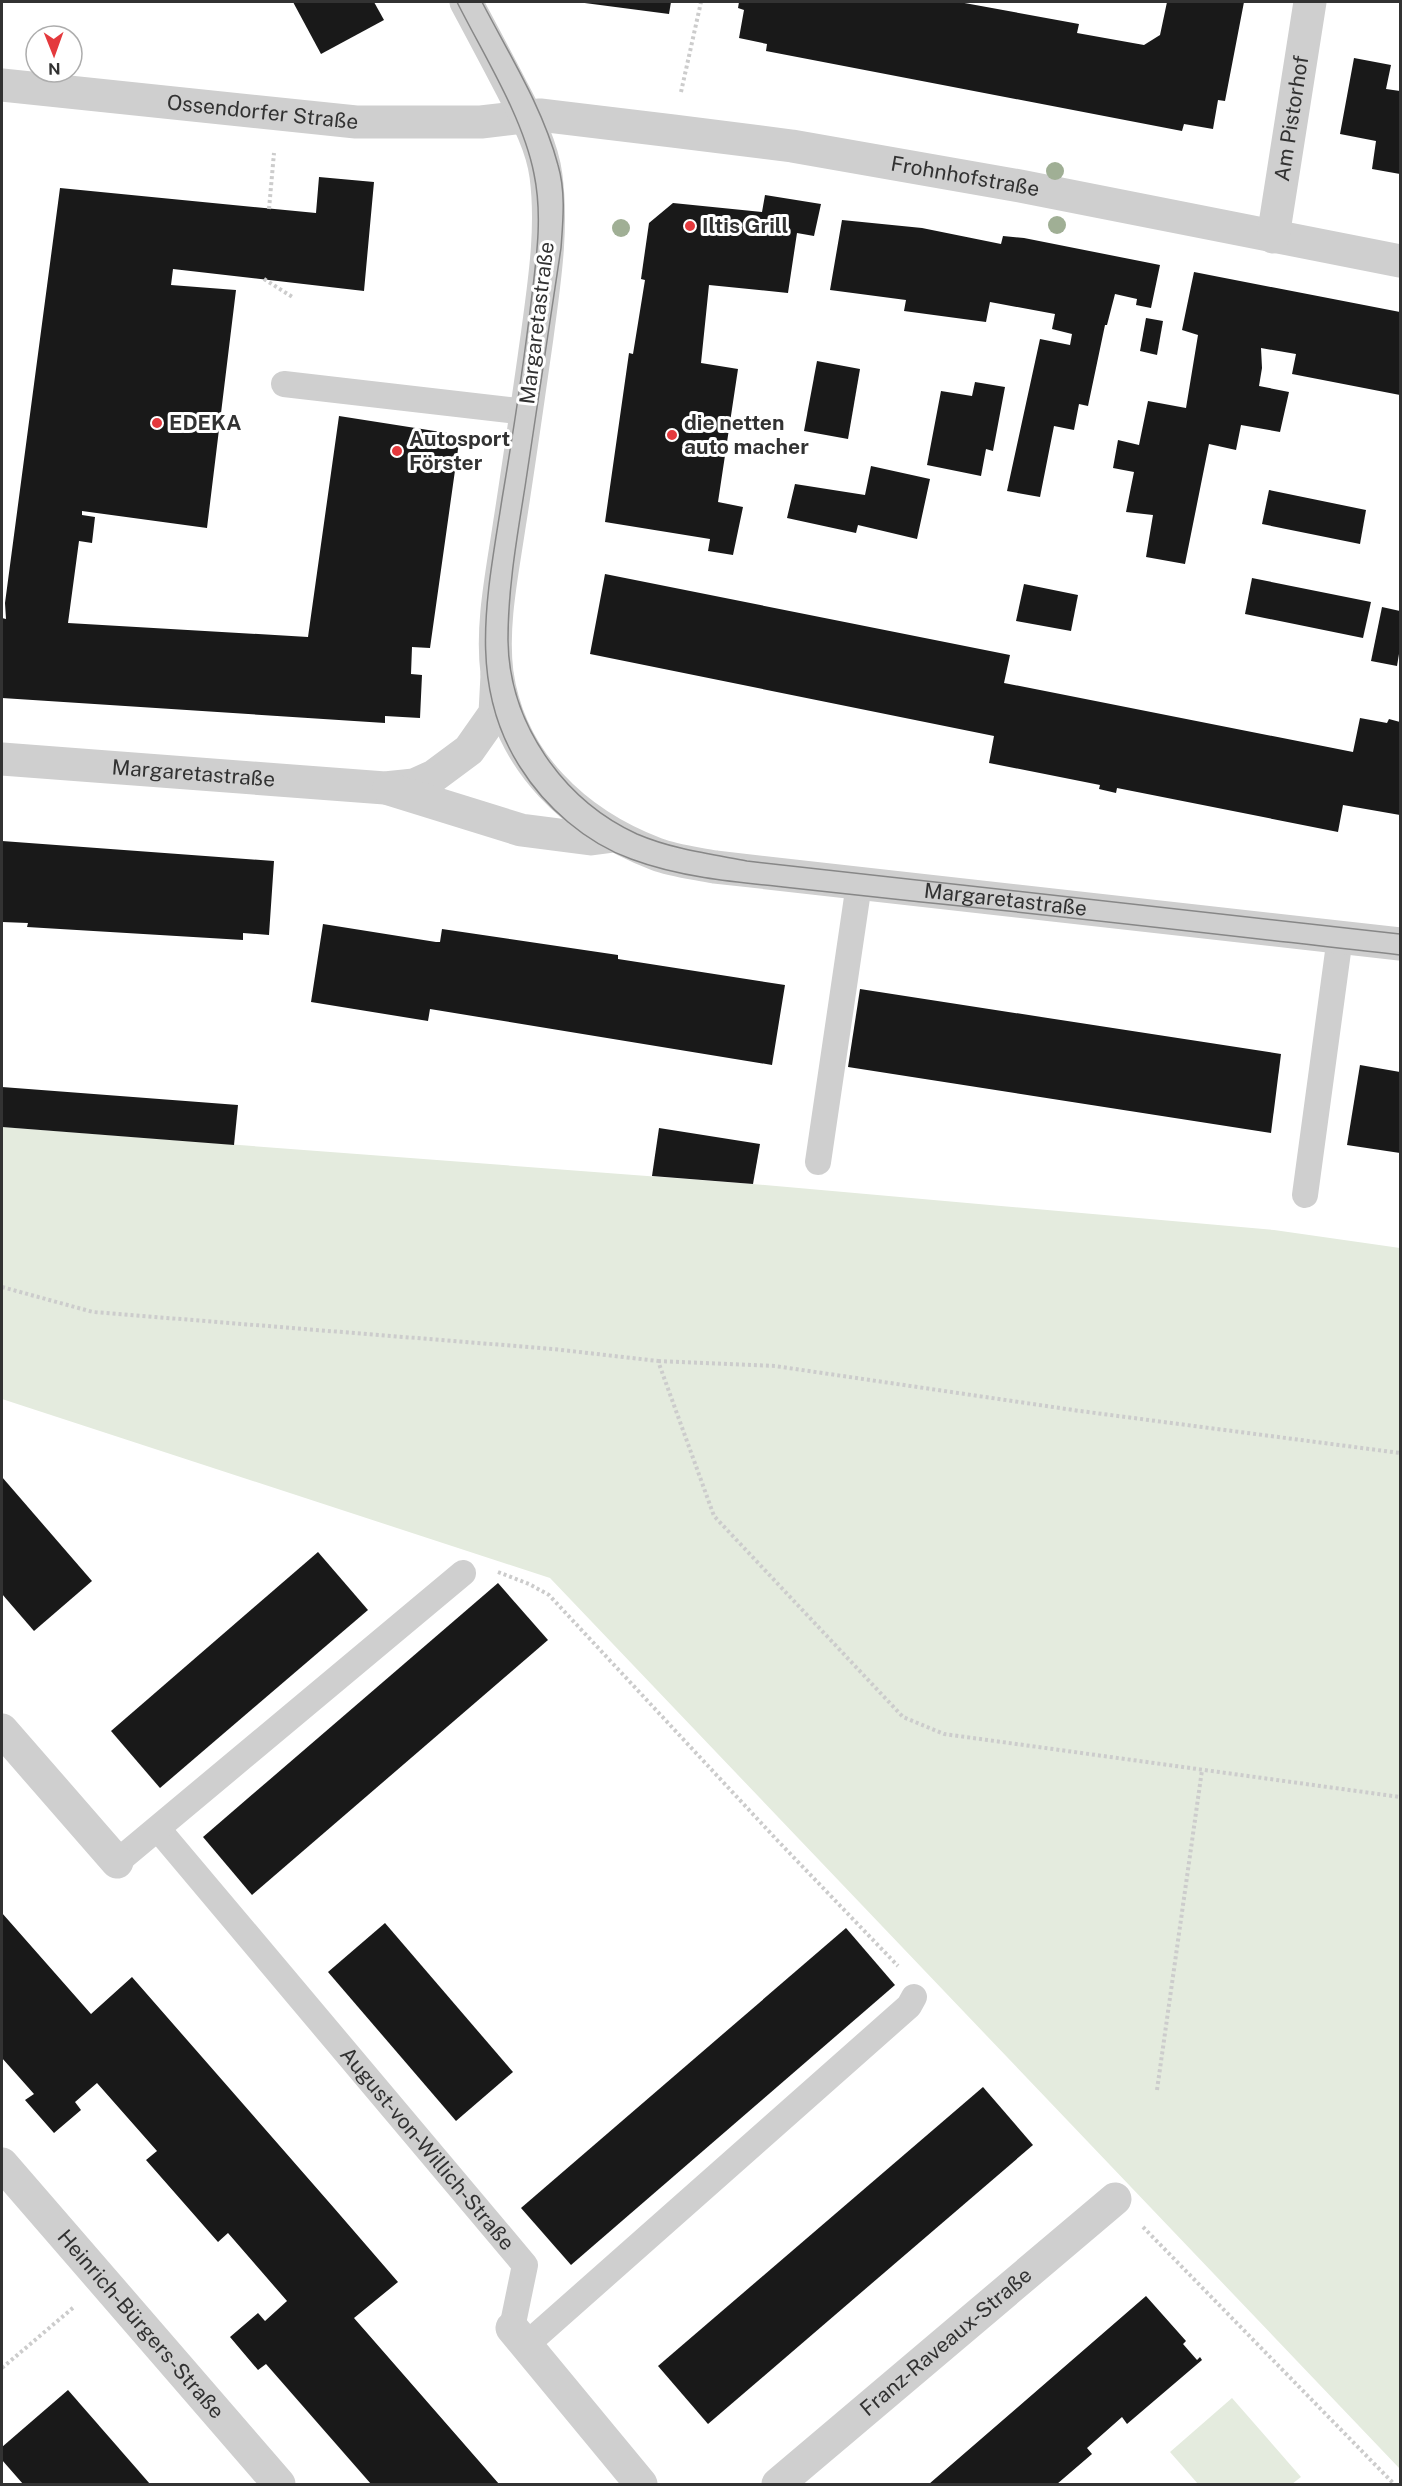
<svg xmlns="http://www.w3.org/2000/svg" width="1402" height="2486" font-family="'Public Sans',sans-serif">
	<rect width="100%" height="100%" fill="#fff"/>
	<!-- green -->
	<g fill="#e4ebde">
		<polygon points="2,1127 753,1184 1274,1230 1400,1248 1400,2469 550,1578 2,1399"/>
		<polygon points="1232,2398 1301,2477 1292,2484 1198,2484 1170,2452"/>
	</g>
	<!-- building -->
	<g fill="#191919">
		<polygon points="293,2 374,2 384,20 321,54"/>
		<polygon points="577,2 671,2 669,14"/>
		<polygon points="739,2 959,2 1079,24 1077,33 1144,45 1160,35 1167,2 1244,2 1225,101 1218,100 1213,129 1184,124 1182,131 766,51 767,44 739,38 744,10 738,8"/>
		<polygon points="1354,58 1391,65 1386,89 1400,91 1400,174 1372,169 1376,141 1340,134"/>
		<polygon points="319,177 374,182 364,291 173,269 171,285 236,290 207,528 82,511 82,515 95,517 92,543 79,541 68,623 308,637 339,416 460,435 430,648 412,647 411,674 422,675 420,718 385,716 385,723 2,698 2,618 6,619 5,603 60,188 316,213"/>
		<polygon points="765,195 821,204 814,236 797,233 788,293 709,285 701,363 738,369 718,502 743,507 733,555 708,551 710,539 605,522 629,353 633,354 645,280 641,279 649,223 673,203 762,212"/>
		<polygon points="842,220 922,228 1001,244 1003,236 1024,238 1160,265 1151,308 1136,305 1137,299 1115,294 1107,325 1105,325 1088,406 1079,404 1074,430 1054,426 1040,497 1007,491 1040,339 1070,345 1072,334 1052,329 1055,314 990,302 986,322 904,311 906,300 830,290"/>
		<polygon points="1194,272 1400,312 1400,395 1292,374 1296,354 1261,348 1262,368 1259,386 1289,392 1280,432 1241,425 1236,450 1209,444 1185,564 1146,557 1153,515 1126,512 1134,472 1113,468 1118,440 1139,445 1148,401 1186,408 1198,335 1182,330"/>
		<polygon points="1146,318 1163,321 1157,355 1140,351"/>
		<polygon points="817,361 860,369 848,439 804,431"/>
		<polygon points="975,382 1005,387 993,451 986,449 981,476 927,465 941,391 972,396"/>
		<polygon points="871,466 930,479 917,539 858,525 856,533 787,518 795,484 865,495"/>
		<polygon points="1269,490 1366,510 1360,544 1262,524"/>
		<polygon points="605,574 1010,655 1004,683 1353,752 1360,718 1387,723 1389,719 1400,722 1400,815 1343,805 1338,832 1117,788 1116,793 1099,789 1100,785 989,763 994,736 590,654"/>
		<polygon points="1252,578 1371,602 1363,638 1245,614"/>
		<polygon points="1024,584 1078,595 1071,631 1016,621"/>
		<polygon points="1382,607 1400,611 1400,648 1397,666 1371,661"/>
		<polygon points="2,841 274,861 269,935 243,933 243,940 27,927 28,923 2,922"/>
		<polygon points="323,924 436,942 440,942 442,929 618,955 618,959 785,985 772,1065 430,1009 428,1021 311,1002"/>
		<polygon points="860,989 1281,1054 1271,1133 848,1067"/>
		<polygon points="1360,1065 1400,1072 1400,1153 1347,1145"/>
		<polygon points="2,1087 238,1105 234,1145 2,1127"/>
		<polygon points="659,1128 760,1144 753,1184 652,1176"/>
		<polygon points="2,1477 92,1581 34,1631 2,1594"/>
		<polygon points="318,1552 368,1610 160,1788 111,1731"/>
		<polygon points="498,1583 548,1640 252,1895 203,1837"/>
		<polygon points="2,1913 91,2014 132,1977 334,2208 398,2282 354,2318 499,2484 371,2484 266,2364 258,2370 230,2337 258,2313 265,2321 287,2301 261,2271 228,2233 218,2242 146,2160 157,2151 97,2083 75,2102 81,2110 54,2133 25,2100 34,2094 2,2058"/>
		<polygon points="385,1923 513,2072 456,2121 328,1972"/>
		<polygon points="846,1928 895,1985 571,2265 521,2208"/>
		<polygon points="983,2087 1033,2145 708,2424 658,2366"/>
		<polygon points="1146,2296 1186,2341 1183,2344 1197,2360 1200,2357 1202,2360 1127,2424 1122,2417 1087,2448 1092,2454 1057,2484 929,2484"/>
		<polygon points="68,2390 150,2484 23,2484 2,2460 2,2447"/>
	</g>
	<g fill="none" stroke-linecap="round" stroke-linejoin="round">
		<!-- path -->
		<g stroke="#ccc" stroke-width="4" stroke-dasharray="3 3" stroke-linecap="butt">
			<polyline points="681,92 701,2"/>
			<polyline points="269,209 274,153"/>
			<polyline points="264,279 294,298"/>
			<polyline points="2,1287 93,1312 553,1349 658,1361 714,1516 903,1717 944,1734 1400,1797"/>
			<polyline points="658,1361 775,1366 1080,1411 1400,1453"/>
			<polyline points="498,1572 529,1584 549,1595 777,1840 898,1966"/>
			<polyline points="1157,2090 1202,1770"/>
			<polyline points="1143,2227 1394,2484"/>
			<polyline points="2,2368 74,2307"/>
		</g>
		<!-- service -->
		<g stroke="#cfcfcf" stroke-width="26">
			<polyline points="284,384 527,412"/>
			<polyline points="818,1162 859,884"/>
			<polyline points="1305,1195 1340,937"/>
			<path id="s1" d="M 158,1829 L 525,2265 L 512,2328"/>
			<polyline points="117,1862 463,1573"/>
			<polyline points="526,2345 909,2006 914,1997"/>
		</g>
		<!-- minor -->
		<g stroke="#cfcfcf" stroke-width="33">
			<path id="s2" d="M 2,85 L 356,122 L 481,122 L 540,115 L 673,131 L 792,146 L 1020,186 L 1400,261"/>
			<path id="s3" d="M 1273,237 L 1310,2"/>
			<path id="s4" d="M 2,759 L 385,788 L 414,785 L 434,776 L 469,750 L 495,713 L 497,675"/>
			<polyline points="389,789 521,830 591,839 614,836"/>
			<polyline points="2,1730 117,1862"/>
			<path id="s5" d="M 2,2164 L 279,2484"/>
			<polyline points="512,2328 641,2484"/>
			<path id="s6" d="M 778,2484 L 1115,2199"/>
		</g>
		<!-- tertiary -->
		<path stroke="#cfcfcf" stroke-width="33" id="s7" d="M 466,2 C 481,30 496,58 511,87 C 525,114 542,145 546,176 C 553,230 544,284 537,337 C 528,400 519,464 509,527 C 502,574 491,626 497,673 C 510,762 575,823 656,854 C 674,861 695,863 715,867 L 1400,944"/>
		<!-- tram -->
		<g stroke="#878787" stroke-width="1.5">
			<path d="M 457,2 C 483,54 523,117 534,174 C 543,217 536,261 531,303 C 523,369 513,434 502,499 C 488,591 466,683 520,767 C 545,807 586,843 631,859 C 679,877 733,882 783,887 C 829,892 875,897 921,902 C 1081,918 1241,937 1400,955"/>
			<path d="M 482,2 C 509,54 543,108 558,165 C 566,192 563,221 561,248 C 549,328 537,407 525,487 C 517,537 508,588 508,640 C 509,723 563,800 637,834 C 672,849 710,854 747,861 L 1400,934"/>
		</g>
	</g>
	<!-- trees -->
	<g fill="#a0af95">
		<circle cx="1055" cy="171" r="9"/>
		<circle cx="1057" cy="225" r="9"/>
		<circle cx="621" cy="228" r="9"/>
	</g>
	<!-- markers -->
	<g fill="#e4393d" stroke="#fff" stroke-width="2">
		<circle cx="690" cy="226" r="6"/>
		<circle cx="157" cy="423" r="6"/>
		<circle cx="672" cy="435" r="6"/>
		<circle cx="397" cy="451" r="6"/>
	</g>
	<g text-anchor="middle" stroke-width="6" stroke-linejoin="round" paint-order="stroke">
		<!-- street labels -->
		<g font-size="21" fill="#323232" stroke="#fff">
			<text dy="7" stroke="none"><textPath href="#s2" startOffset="262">Ossendorfer Straße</textPath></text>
			<text dy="7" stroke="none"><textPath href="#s3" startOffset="120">Am Pistorhof</textPath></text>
			<text dy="7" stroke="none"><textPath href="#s2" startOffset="970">Frohnhofstraße</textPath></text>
			<text transform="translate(537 323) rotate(-83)" y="7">Margaretastraße</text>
			<text dy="7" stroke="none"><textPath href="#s4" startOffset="192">Margaretastraße</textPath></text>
			<text dy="7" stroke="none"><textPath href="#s7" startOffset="1299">Margaretastraße</textPath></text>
			<text dy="7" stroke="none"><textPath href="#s1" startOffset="418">August-von-Willich-Straße</textPath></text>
			<text dy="7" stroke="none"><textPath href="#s5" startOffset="212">Heinrich-Bürgers-Straße</textPath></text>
			<text dy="7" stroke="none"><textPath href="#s6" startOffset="220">Franz-Raveaux-Straße</textPath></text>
		</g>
		<!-- poi labels -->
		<g font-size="21" font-weight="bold" fill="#323232" stroke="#fff" text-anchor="start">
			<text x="702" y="233">Iltis Grill</text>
			<text x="169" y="430">EDEKA</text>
			<text x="684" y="430">die netten<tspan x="684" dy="24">auto macher</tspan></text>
			<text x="409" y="446">Autosport<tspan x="409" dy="24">Förster</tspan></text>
		</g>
	</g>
	<!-- border -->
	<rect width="1402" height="2486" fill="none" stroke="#323232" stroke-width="6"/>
	<!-- north arrow -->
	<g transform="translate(54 54) rotate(179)"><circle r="28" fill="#ffffff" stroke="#adadad" stroke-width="1.5"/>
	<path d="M0-4.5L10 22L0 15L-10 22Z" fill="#e4393d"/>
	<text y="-9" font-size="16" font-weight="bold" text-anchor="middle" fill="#323232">N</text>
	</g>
</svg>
